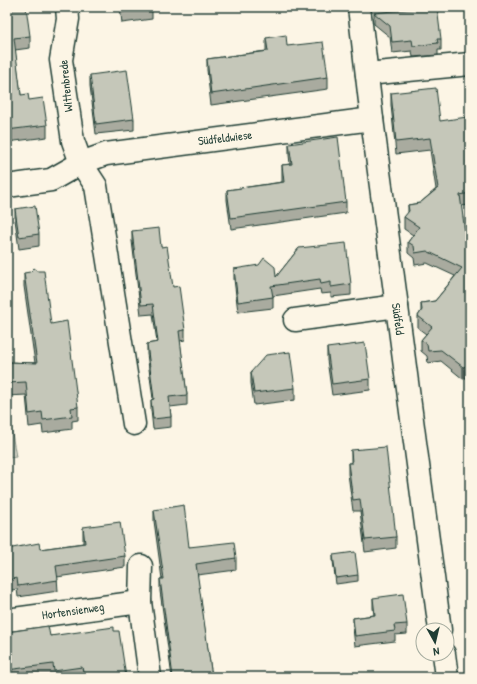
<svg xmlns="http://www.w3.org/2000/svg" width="477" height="684" font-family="'Patrick Hand',sans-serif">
	<defs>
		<pattern id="grass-tufts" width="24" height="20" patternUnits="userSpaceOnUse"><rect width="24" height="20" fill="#dcdacc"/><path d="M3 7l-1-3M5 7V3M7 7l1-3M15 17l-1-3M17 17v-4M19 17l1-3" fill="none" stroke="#bcbcb0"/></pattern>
	</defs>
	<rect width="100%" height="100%" fill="#fcf5e5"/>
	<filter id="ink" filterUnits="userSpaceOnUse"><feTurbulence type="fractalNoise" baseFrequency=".025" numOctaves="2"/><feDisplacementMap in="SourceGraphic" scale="8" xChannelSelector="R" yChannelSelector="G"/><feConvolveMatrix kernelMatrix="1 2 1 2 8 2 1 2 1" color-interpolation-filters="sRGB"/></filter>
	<g filter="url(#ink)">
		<!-- grass -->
		<polygon fill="url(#grass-tufts)" stroke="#7e8c80" points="7,410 8,410 16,457 7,458"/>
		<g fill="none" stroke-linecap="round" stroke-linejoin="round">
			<!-- minor casing -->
			<g stroke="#1f3d34" stroke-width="25">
				<g id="minor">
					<polyline points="67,7 68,19 61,60 73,141 81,163 96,186 134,424"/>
					<polyline points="359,7 372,119 440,630"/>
					<polyline points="367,74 470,64"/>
					<polyline points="7,186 51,180 81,163 106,154 372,119"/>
					<polyline points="295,320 397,306"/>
					<polyline points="140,602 141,566"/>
					<polyline points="7,620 140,602 150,677"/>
					<polyline points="444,654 447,677"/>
				</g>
			</g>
			<!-- minor -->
			<use href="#minor" stroke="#fcf5e5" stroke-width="22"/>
		</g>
		<!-- wall -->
		<g fill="#a9ab9f" stroke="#1f3d34">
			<polygon points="7,7 30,36 30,48 15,50 21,95 29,100 47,125 47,137 7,142"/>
			<polygon points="120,7 152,7 152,19 122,23"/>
			<polygon points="374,13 441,39 441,50 438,50 438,55 413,57 412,51 392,53 390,37 374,24"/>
			<polygon points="266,38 287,46 328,77 328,89 211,105 207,70 207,59 266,51"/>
			<polygon points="90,75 134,119 134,130 96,134 90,86"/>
			<polygon points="391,93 440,121 470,135 470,172 468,172 470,185 470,205 461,206 467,247 470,247 470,376 463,379 441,361 428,363 427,356 421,351 421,340 426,334 418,328 418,316 421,311 421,303 435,301 455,276 427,263 415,265 414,258 408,253 408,242 413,235 404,229 404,217 408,213 408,205 420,203 436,189 430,150 396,154 391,105"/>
			<polygon points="289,144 346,202 346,213 231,229 227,200 227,190 282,182 282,165 290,164 289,155"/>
			<polygon points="15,209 39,234 39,246 19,249 15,220"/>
			<polygon points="132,231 161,247 185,330 185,340 180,341 187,395 187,405 170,407 171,417 171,427 153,429 151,410 151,400 153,399 147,354 147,344 157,342 153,314 141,315 132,241"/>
			<polygon points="299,248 351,284 351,295 331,297 331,293 321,294 320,289 273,296 273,308 238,312 234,279 234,269 276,277"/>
			<polygon points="24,273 51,324 78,407 78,420 72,421 72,429 43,433 42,425 29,427 26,395 7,396 7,362 35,363 24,286"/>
			<polygon points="327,348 370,379 370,390 332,395 327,360"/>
			<polygon points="251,372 295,388 295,400 254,405 251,383"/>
			<polygon points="351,450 396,537 396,548 365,552 360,511 353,511 348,474 348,463 351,463"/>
			<polygon points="154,510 189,547 236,558 236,570 197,575 212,677 172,677 160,591 160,579 162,579 154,521"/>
			<polygon points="83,527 125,556 125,567 57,577 58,591 18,597 17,589 7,591 7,549 40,549 83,543"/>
			<polygon points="333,555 358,575 358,581 336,584 333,561"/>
			<polygon points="373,598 407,624 407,634 395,635 395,641 355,646 353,628 353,618 374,615 373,608"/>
			<polygon points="114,631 126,677 53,677 53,675 38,677 7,677 7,653 8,653 7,646 7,632 50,636"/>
		</g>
		<!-- shaded-wall -->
		<polygon fill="#8a8b82" stroke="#1f3d34" points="470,365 470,376 463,379 463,367"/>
		<!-- building -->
		<g fill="#c5c7b9" stroke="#1f3d34">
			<polygon points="7,7 26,7 30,36 14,38 21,95 28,94 29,100 43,98 47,125 7,130"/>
			<polygon points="121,7 152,7 152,8 122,12"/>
			<polygon points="430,7 437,7 441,39 437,39 438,43 413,46 412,40 392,42 390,26 374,13"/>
			<polygon points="286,35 287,46 323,42 328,77 211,94 207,59 268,51 266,38"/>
			<polygon points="127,70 134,119 96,124 90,75"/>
			<polygon points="436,88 440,121 467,117 470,135 470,160 467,161 470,185 470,193 460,195 467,247 470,247 470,365 463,367 441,350 428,351 427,344 421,340 432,327 418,316 422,310 421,303 435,301 462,268 427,251 415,253 414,246 408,242 419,227 404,217 409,211 408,205 420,203 438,188 430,138 396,142 391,93"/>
			<polygon points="338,137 346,202 231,218 227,190 284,182 282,165 292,164 289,144"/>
			<polygon points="35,206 39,234 19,237 15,209"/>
			<polygon points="159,228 161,247 167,246 173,287 179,286 185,330 179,331 187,395 169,397 171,417 153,419 151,400 154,399 147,344 158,342 153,304 141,305 132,231"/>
			<polygon points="346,243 351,284 331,287 331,282 321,284 320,279 271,286 273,297 238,302 234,269 259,265 264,258 275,267 276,277 299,248"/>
			<polygon points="34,268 38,271 44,271 51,324 67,321 78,407 71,408 72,416 43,420 42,412 29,414 26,382 7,383 7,362 37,363 24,273 30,272"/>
			<polygon points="365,343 370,379 332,384 327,348"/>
			<polygon points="290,352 295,388 254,393 251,372 266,355"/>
			<polygon points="386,447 396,537 365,540 360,499 353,500 348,463 352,463 351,450"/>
			<polygon points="184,505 189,547 234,542 236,558 196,564 212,677 173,677 160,579 164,579 154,510"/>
			<polygon points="120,522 125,556 56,566 58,580 18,586 17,578 7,580 7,549 39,543 40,549 85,543 83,527"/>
			<polygon points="355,552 358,575 336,578 333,555"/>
			<polygon points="403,594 407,624 394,625 395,631 355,636 353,618 375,615 373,598"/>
			<polygon points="48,626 50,636 114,627 114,631 119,631 126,677 84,677 82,667 54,671 53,664 7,670 7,653 10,652 7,632"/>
		</g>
	</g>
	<g text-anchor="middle" stroke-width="3" stroke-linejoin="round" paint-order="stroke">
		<!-- street labels -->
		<g font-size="12" fill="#1f3d34" stroke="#fcf5e5">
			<text transform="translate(66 86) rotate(-96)" y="4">Wittenbrede</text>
			<text transform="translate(225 138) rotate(-7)" y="4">Südfeldwiese</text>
			<text transform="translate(398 319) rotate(82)" y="4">Südfeld</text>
			<text transform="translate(73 611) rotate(-8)" y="4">Hortensienweg</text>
		</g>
	</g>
	<!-- margin -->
	<rect width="477" height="684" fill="none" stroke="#fcf5e5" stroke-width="24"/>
	<rect x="12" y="12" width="453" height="660" fill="none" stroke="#1f3d34" stroke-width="1.5" filter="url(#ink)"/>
	<!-- north arrow -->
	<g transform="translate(435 642) rotate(172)"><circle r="19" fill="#fcf5e5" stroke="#a4ab9e"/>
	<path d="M0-3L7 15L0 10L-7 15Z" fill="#1f3d34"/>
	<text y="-6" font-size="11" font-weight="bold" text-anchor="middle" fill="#1f3d34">N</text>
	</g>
</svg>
